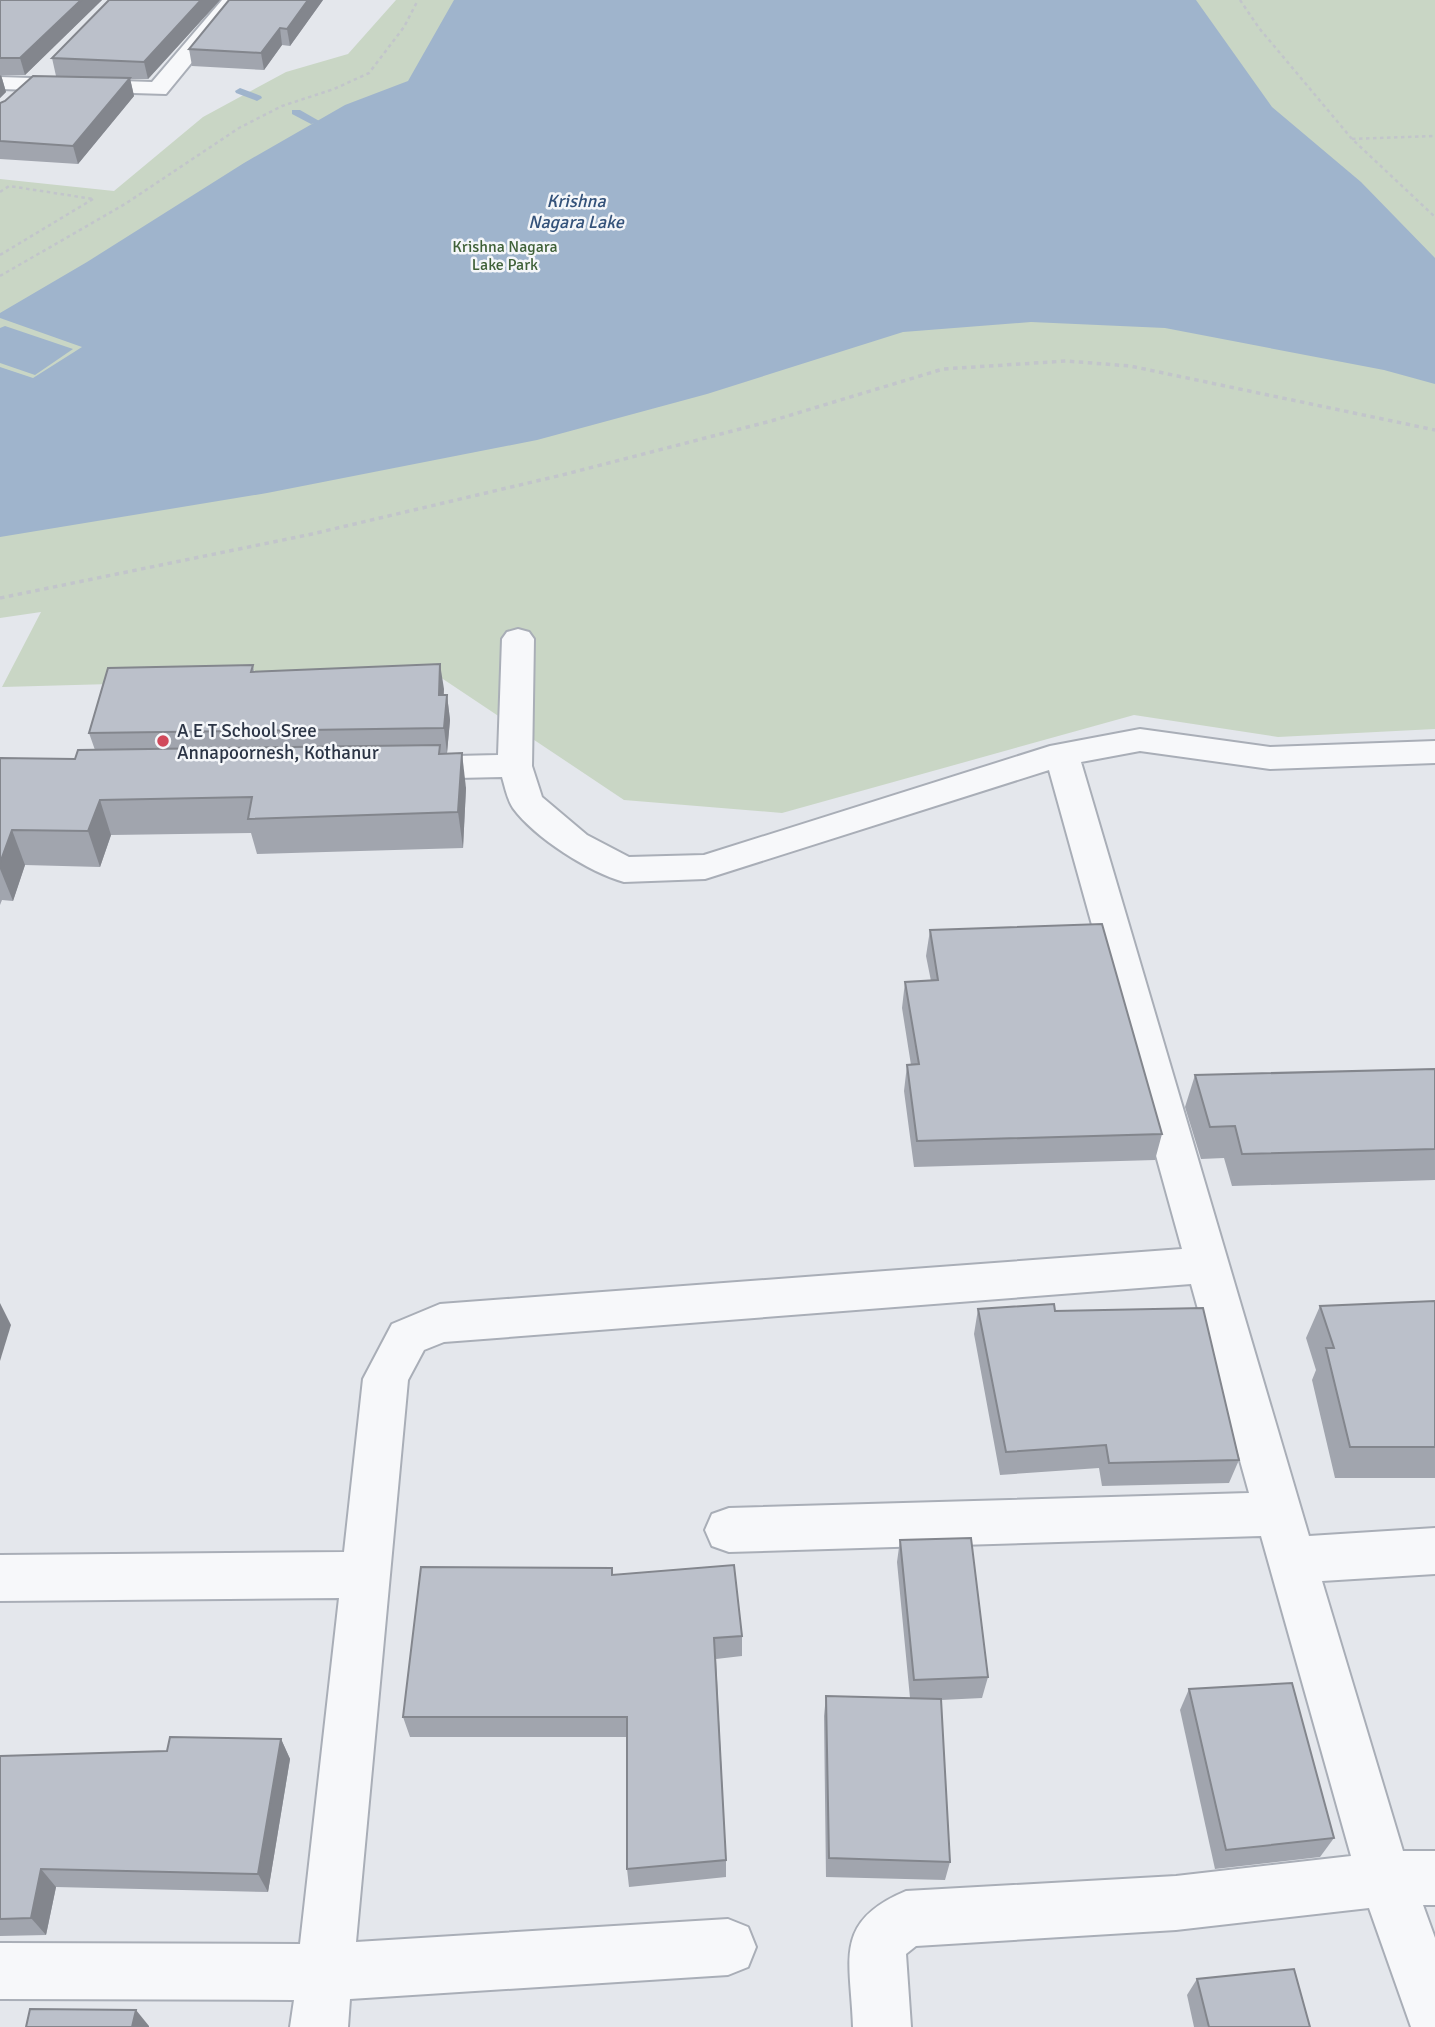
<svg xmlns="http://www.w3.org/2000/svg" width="1435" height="2027" font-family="Signika,sans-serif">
	<rect width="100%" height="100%" fill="#e4e7ec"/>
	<!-- green -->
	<polygon fill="#c9d6c5" points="396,0 1435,0 1435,729 1278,737 1134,715 782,813 624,800 437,675 2,687 41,612 0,618 0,179 114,191 203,117 286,72 348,54"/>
	<!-- water -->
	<g fill="#9fb4cc">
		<polygon points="454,0 1196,0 1272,107 1361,182 1435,258 1435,384 1384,370 1165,328 1031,322 903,332 707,394 537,440 267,493 0,537 0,367 33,378 82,347 0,318 0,313 87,262 244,163 345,105 408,81"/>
		<polygon points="5,326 73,349 35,375 0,363 0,328"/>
	</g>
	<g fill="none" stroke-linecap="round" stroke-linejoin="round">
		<!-- stream -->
		<g fill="#9fb4cc" fill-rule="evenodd">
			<polygon points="240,88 261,96 262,98 257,101 236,93 235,91"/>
			<polygon points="292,110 300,110 321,122 311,124 292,114"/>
		</g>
		<!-- minor casing -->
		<g stroke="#a9aeb7" stroke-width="4">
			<g id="minor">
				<polygon points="222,0 243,0 166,94 0,89 0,77 152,82"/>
				<path d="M 518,629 L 529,632 L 534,639 L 532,766 L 542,797 L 587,835 L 629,857 L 704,855 L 1050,746 L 1140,729 L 1270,747 L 1435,741 L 1435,763 L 1270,769 L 1140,751 L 1081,762 L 1309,1536 L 1435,1528 L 1435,1574 L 1322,1581 L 1403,1851 L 1435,1851 L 1435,1905 L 1423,1905 L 1435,1938 L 1435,2027 L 1411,2027 L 1369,1908 L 1176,1930 L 916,1946 L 906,1954 L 911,2027 L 853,2027 C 851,1960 832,1922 906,1891 L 1176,1876 L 1351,1856 L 1261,1536 L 729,1552 L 712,1546 L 705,1530 L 712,1514 L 729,1508 L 1249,1493 L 1191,1284 L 444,1342 L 424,1350 L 408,1380 L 356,1942 L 728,1919 L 748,1927 L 756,1947 L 748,1967 L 728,1975 L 350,1999 L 348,2027 L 290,2027 L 294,2000 L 0,1999 L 0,1943 L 300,1944 L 339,1598 L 0,1601 L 0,1555 L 344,1552 L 363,1379 L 392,1324 L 440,1304 L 1182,1249 L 1049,770 L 705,879 L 624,882 C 589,872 535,838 513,808 C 507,799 505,787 502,777 L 412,779 L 400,776 L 395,768 L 400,760 L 412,757 L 498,755 L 502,639 L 507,632 Z"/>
			</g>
		</g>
		<!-- path-far1 -->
		<g stroke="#c2c5cb" stroke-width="2.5" stroke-dasharray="3.5 3.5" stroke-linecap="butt">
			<polyline points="1240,0 1259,28 1352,139 1435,217"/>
			<polyline points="1352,139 1435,136"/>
			<polyline points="0,192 9,186 93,199"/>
			<polyline points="0,255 93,199"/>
			<polyline points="0,276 125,204 239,128 282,106 334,89 369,73 404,27 418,0"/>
		</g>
		<!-- path -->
		<polyline stroke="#c2c5cb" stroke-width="3.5" stroke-dasharray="4.5 4.5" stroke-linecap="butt" points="0,598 312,534 562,475 771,421 943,369 1066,361 1130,366 1435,430"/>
		<!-- minor -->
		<use href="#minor" fill="#f7f8fa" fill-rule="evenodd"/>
	</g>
	<!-- wall -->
	<g fill="#a1a5ae">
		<polygon points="0,0 102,0 25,75 1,75 6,92 0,98"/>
		<polygon points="109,0 220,0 148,79 130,79 134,96 78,164 0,159 0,103 119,78 56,76 52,58"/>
		<polygon points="323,0 290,46 282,45 264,70 192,66 189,49"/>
		<polygon points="440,664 443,695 447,695 450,720 447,753 441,754 466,788 463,848 257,854 251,833 111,835 100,867 25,865 13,901 2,900 0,905 0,758 75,759 95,750 89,733 253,665 254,672"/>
		<polygon points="930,930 1162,1134 1155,1160 914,1167 904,1091 907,1065 911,1065 902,1008 905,982 931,981 926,956"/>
		<polygon points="1435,1069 1435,1180 1232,1186 1224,1158 1201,1159 1185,1107 1195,1075"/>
		<polygon points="1435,1301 1435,1478 1335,1478 1312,1380 1316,1370 1306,1338 1320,1306"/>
		<polygon points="978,1309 1055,1311 1239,1460 1229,1483 1102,1486 1099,1468 1000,1475 974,1334"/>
		<polygon points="900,1540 988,1677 982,1698 941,1700 950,1862 945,1880 826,1877 824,1716 826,1696 910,1698 897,1562"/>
		<polygon points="612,1568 613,1575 742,1636 742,1656 716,1659 726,1860 726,1877 629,1887 627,1869 627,1737 410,1737 403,1717"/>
		<polygon points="1189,1689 1334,1838 1320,1857 1215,1869 1180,1710"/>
		<polygon points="281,1739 290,1759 268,1892 56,1887 46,1935 0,1936 0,1756 167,1751"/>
		<polygon points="1197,1979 1310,2027 1194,2027 1187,1995"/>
	</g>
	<!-- shaded-wall -->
	<g fill="#83868d">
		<polygon points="81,0 102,0 25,75 20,58"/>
		<polygon points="201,0 220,0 148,79 144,62"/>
		<polygon points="308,0 323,0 290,46 287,29"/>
		<polygon points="280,28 282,45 264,70 261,53"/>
		<polygon points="1,75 6,92 0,98 0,76"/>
		<polygon points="130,78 134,96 78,164 73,146"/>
		<polygon points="440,664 444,689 443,720 439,695"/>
		<polygon points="447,695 450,720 447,753 444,728"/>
		<polygon points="462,753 466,788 463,848 458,812"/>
		<polygon points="100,800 111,835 100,867 88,831"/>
		<polygon points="12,830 25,865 13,901 0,869 0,863"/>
		<polygon points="0,1303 11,1325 0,1361"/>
		<polygon points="281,1739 290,1759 268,1892 258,1874"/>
		<polygon points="41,1869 56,1887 46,1935 31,1918"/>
		<polygon points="136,2010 149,2026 149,2027 132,2027"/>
	</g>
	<!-- building -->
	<g fill="#bbc0ca" stroke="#83868d" stroke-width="2">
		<polygon points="0,0 81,0 20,58 0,58"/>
		<polygon points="109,0 201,0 144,62 52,58"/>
		<polygon points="229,0 308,0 287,29 280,28 261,53 189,49"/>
		<polygon points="33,76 130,78 73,146 0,141 0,103 5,101"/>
		<polygon points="440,664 439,695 447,695 444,728 89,733 108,668 253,665 251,672"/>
		<polygon points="440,745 439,754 462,753 458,812 248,819 252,797 100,800 88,831 12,830 0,863 0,758 75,759 78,750"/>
		<polygon points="1102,924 1162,1134 917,1141 907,1065 919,1064 905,982 938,980 930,930"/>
		<polygon points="1435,1069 1435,1149 1242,1154 1235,1126 1210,1127 1195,1075"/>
		<polygon points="1435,1301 1435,1447 1350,1447 1326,1348 1334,1348 1320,1306"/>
		<polygon points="1054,1304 1055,1311 1203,1308 1239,1460 1109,1463 1106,1445 1006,1452 978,1309"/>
		<polygon points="971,1538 988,1677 914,1680 900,1540"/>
		<polygon points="734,1565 742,1636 714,1638 726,1860 627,1869 627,1717 403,1717 421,1567 612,1568 612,1575"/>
		<polygon points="1292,1683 1334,1838 1226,1850 1189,1689"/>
		<polygon points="826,1696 941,1699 950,1862 829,1858"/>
		<polygon points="170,1737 281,1739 258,1874 41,1869 31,1918 0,1919 0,1756 167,1751"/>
		<polygon points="1294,1969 1310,2027 1209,2027 1197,1979"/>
		<polygon points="30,2009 136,2010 132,2027 26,2027"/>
	</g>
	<!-- markers -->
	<circle fill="#d1495b" stroke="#f4f6f9" stroke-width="2.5" cx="163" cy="741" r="7"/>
	<g text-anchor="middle" stroke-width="5" stroke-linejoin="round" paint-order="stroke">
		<!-- far-park labels -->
		<g font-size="16" fill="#3f6138" stroke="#f4f6f9">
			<text x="505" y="252">Krishna Nagara<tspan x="505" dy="18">Lake Park</tspan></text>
		</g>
		<!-- far-water labels -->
		<g font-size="18" font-style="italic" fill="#34527a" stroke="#f4f6f9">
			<text x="576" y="207">Krishna<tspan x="576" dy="21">Nagara Lake</tspan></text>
		</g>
		<!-- poi labels -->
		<g font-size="19" fill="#2b3445" stroke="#f4f6f9" text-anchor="start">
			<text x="177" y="737">A E T School Sree<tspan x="177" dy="22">Annapoornesh, Kothanur</tspan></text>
		</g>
	</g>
</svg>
